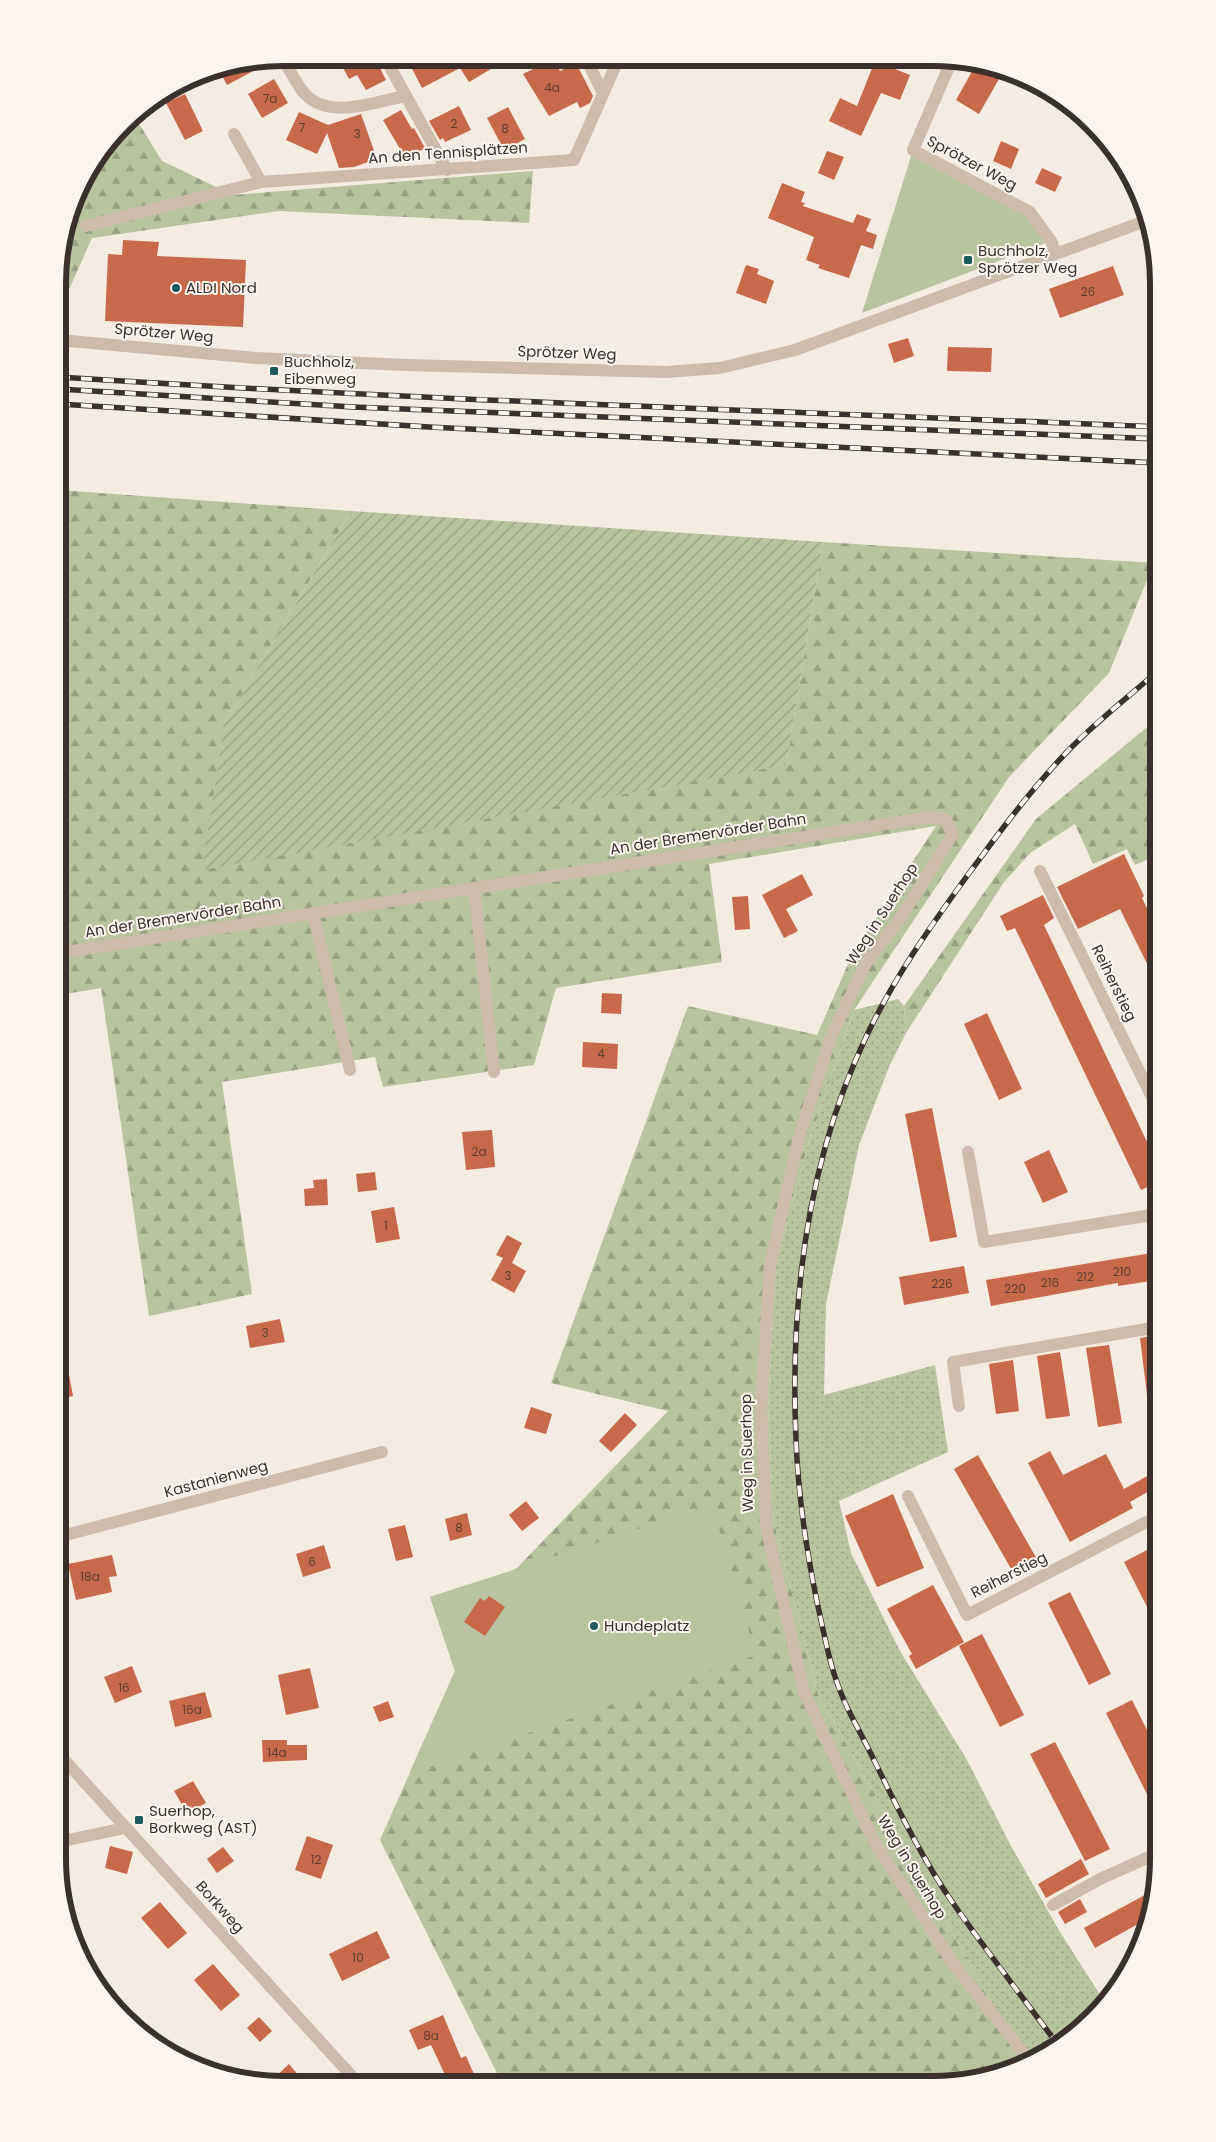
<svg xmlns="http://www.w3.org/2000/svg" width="1216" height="2142" font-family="Poppins,sans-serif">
	<defs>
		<pattern id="grass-dots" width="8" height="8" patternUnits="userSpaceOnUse" patternTransform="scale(1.25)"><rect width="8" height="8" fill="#b8c4a0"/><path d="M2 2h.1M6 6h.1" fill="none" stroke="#97a083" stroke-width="1.8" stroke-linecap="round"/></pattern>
		<pattern id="forest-firs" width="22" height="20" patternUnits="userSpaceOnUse" patternTransform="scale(1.25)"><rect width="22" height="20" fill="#b8c4a0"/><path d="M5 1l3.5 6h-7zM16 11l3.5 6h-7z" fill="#97a083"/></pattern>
		<pattern id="garden-furrows" width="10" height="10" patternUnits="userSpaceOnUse" patternTransform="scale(1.25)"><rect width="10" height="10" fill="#b8c4a0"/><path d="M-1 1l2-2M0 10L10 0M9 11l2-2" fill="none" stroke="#97a083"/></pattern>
	</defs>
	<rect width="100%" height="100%" fill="#f4ebe1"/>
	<!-- grass -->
	<polygon fill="url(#grass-dots)" points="898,999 904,1006 906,1033 889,1067 859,1145 826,1304 824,1395 935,1365 948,1452 839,1501 851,1553 900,1651 967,1760 1011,1846 1060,1932 1104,2001 1110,1998 1070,2038 1028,2060 990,1999 818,1694 774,1523 768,1405 776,1265 808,1144 854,1010"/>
	<!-- forest -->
	<g fill="url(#forest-firs)">
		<polygon points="133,114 162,161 233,195 533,171 529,223 279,211 92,238 59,312 59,254 81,183"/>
		<polygon points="59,490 351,511 224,724 786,765 823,542 1154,563 1109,673 1009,777 854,1010 808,1144 776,1265 768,1405 774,1523 818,1694 990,1999 1028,2060 1006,2072 933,2084 502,2083 380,1840 455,1671 430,1597 515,1570 668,1411 551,1383 688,1006 817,1035 852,955 936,826 709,864 722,962 556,988 534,1065 383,1087 375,1057 222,1082 252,1294 149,1316 101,988 59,995"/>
		<polygon points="1158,718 1158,855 1135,865 1127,849 1093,864 1075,824 1030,853 1004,882 906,1033 904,1006 1036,819"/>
	</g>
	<!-- park -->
	<g fill="#b8c4a0">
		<polygon points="913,150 1030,212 1051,241 862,313"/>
		<polygon points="712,1505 756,1655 409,1774 455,1671 430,1597"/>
	</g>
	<!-- garden -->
	<polygon fill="url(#garden-furrows)" points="351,511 823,542 786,765 202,870 224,724"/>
	<!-- building -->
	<g fill="#c8694b">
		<polygon points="348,58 375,58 386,80 366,90 357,75 349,79 340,62"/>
		<polygon points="423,58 484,59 491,69 469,82 460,68 422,88 410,65"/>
		<polygon points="553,59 560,71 576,63 593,96 590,103 580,108 577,102 549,116 523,74"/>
		<polygon points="265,61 266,64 227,85 219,70"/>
		<polygon points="875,61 910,75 900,100 881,93 861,136 829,121 840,98 857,106"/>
		<polygon points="975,66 999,79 979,114 956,100"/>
		<polygon points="274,79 288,103 262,118 248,94"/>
		<polygon points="185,94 203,131 185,140 166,103"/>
		<polygon points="459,106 471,130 445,142 443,138 440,140 429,121"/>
		<polygon points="508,107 525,139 504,150 487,118"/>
		<polygon points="401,110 412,129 414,128 425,148 406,159 383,120"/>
		<polygon points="299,112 328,125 361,114 377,159 354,167 339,168 327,133 317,154 286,140"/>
		<polygon points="1001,141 1019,149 1011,169 993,161"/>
		<polygon points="827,151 844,157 834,180 818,173"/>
		<polygon points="1042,168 1062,177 1055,192 1035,183"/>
		<polygon points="782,183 805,192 801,202 805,203 803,206 853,223 857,214 871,219 866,231 877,235 873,249 861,245 849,278 818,268 820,265 806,260 814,237 768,218"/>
		<polygon points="123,240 159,242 157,256 246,260 243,327 105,321 108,254 122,255"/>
		<polygon points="746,265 759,269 757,274 774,281 766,304 736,293"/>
		<polygon points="1113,266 1124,295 1060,318 1049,289"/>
		<polygon points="908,338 914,356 894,363 888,344"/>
		<polygon points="948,347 992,348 991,372 947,371"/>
		<polygon points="1124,854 1144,896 1142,898 1158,931 1158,986 1120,909 1078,929 1057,887"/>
		<polygon points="802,874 813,895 786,909 798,931 784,938 762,895"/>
		<polygon points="1043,895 1054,918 1044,925 1158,1165 1158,1182 1141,1190 1015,928 1007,931 1000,916"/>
		<polygon points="748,896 750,929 735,930 732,897"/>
		<polygon points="602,993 622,994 621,1014 601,1013"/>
		<polygon points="987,1013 1022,1089 999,1100 964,1024"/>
		<polygon points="583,1042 618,1044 617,1069 582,1067"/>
		<polygon points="932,1108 957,1237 930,1242 905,1114"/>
		<polygon points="492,1130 495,1167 466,1170 462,1132"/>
		<polygon points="1049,1150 1068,1192 1043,1203 1024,1162"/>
		<polygon points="375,1172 377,1190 358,1192 356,1174"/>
		<polygon points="327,1179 328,1205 305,1206 304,1189 314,1188 313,1180"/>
		<polygon points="394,1207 400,1239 376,1243 371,1211"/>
		<polygon points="507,1235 522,1243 512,1263 526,1271 514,1293 491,1280 503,1258 496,1255"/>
		<polygon points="1158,1252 1158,1280 1118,1286 1118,1283 991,1306 986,1280"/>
		<polygon points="964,1266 969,1293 904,1305 899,1277"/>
		<polygon points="280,1319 285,1342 250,1348 246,1326"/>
		<polygon points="1158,1335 1158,1410 1149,1411 1140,1338"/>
		<polygon points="1109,1345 1122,1423 1098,1427 1086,1348"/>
		<polygon points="1060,1352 1070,1416 1046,1419 1037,1356"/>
		<polygon points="58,1353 65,1353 73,1396 58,1399"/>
		<polygon points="1013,1360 1019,1411 996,1414 989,1364"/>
		<polygon points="531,1407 552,1414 546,1434 524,1428"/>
		<polygon points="625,1413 637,1425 611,1452 599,1441"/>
		<polygon points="1050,1451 1063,1475 1106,1454 1124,1489 1158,1470 1158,1486 1130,1502 1133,1508 1070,1542 1028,1463"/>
		<polygon points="978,1455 1038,1561 1014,1574 954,1469"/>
		<polygon points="893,1494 924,1568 877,1587 845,1516"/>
		<polygon points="526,1501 539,1518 522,1531 509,1515"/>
		<polygon points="467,1513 472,1535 450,1541 445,1519"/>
		<polygon points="405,1525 413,1557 396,1561 388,1529"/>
		<polygon points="324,1545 331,1568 303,1577 296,1554"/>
		<polygon points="1151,1548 1158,1561 1158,1628 1124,1562"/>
		<polygon points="112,1555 117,1576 109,1577 112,1592 76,1600 68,1564"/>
		<polygon points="933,1585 964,1642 916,1669 909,1656 912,1654 887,1609"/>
		<polygon points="1070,1592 1111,1674 1089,1685 1048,1603"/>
		<polygon points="489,1596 505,1607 485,1636 464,1622 480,1598 485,1601"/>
		<polygon points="982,1634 1024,1715 1000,1727 959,1646"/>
		<polygon points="132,1666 142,1692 115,1703 104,1677"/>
		<polygon points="310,1668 319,1708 286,1715 278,1675"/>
		<polygon points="205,1692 212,1717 175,1727 169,1701"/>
		<polygon points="1132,1700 1158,1752 1158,1816 1106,1713"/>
		<polygon points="388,1701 394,1717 379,1722 373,1707"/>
		<polygon points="262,1740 287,1740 287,1745 307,1745 307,1760 263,1762"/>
		<polygon points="1055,1742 1110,1849 1085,1861 1030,1754"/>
		<polygon points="193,1781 206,1803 187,1813 174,1791"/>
		<polygon points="307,1836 333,1845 321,1879 295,1870"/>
		<polygon points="110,1846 133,1852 127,1874 105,1868"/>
		<polygon points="223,1847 234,1861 217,1873 207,1859"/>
		<polygon points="1081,1859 1089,1874 1046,1898 1038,1884"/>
		<polygon points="1154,1890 1147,1919 1095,1948 1084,1928"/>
		<polygon points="1080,1899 1087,1912 1065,1924 1058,1912"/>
		<polygon points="160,1902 187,1933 168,1949 141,1918"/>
		<polygon points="377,1931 390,1958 342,1981 329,1954"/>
		<polygon points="213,1964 240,1995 221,2011 194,1980"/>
		<polygon points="443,2015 461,2058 466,2056 478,2083 449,2083 431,2045 418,2050 409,2030"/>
		<polygon points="259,2017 272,2031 260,2042 247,2028"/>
		<polygon points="289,2064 305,2083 269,2083"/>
	</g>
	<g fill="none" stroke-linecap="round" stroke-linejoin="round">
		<!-- minor -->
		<g stroke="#cdbbac" stroke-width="12">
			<polyline points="385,58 447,170"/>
			<polyline points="586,59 603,93"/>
			<path d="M 284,61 C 291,72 298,88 308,97 C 334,119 376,101 406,96"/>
			<polyline points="951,62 913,150 1030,212 1051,241 1056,254"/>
			<polyline points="234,134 261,182"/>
			<polyline points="86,226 261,182 574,160 618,60"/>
			<polyline points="59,340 257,358 405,365 666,372 720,368 795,350 1148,220"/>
			<polyline points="1040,871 1158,1109"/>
			<polyline points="474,888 494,1072"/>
			<polyline points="313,913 350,1070"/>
			<polyline points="59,953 930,817 946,820 953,834 899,920 866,963 831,1037 799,1137 770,1265 761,1408 766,1526 804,1692 875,1843 954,1965 1029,2060"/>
			<polyline points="968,1152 984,1242 1158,1214"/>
			<polyline points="959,1406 953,1362 1158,1327"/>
			<polyline points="908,1496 967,1615 1158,1516"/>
			<polyline points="58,1537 382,1452"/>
			<polyline points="58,1753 358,2083"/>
			<polyline points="58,1842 125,1828"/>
			<polyline points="1053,1905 1100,1879 1158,1853"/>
		</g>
		<!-- rail casing -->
		<g stroke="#3b302b" stroke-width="5.5">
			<g id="rail">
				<path d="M 59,377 C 425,401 792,411 1158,427"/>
				<polyline points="59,389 353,407 1158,439"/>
				<polyline points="59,404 429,427 1158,463"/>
				<path d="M 1058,2045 C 1024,1999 988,1953 955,1906 C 922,1859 897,1807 872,1756 C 862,1735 849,1714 841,1693 C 829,1664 824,1632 817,1602 C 806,1548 798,1495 796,1439 C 790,1302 807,1160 867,1035 C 894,978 930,927 967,876 C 998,834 1029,792 1065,754 C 1093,724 1127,698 1158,671"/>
			</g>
		</g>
		<!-- rail -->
		<use href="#rail" stroke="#fbf5ee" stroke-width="4" stroke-dasharray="11" stroke-linecap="butt"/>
	</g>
	<!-- markers -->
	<g fill="#1f5a5e" stroke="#fbf5ee" stroke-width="2">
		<rect x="963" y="255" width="10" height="10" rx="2.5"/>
		<circle cx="176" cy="288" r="5"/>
		<rect x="269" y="366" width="10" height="10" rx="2.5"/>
		<circle cx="594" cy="1626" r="5"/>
		<rect x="134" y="1815" width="10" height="10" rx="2.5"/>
	</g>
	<g text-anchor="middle" stroke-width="4" stroke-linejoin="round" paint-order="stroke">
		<!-- number labels -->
		<g font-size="12" fill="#5e3e33">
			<text x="552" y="92">4a</text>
			<text x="270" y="103">7a</text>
			<text x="454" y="128">2</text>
			<text x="302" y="132">7</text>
			<text x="505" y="133">8</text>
			<text x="357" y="138">3</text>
			<text x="1088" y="296">26</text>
			<text x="601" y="1058">4</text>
			<text x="479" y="1156">2a</text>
			<text x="386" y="1230">1</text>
			<text x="1122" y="1276">210</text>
			<text x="508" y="1280">3</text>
			<text x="1085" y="1281">212</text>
			<text x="1050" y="1287">216</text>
			<text x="942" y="1288">226</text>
			<text x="1015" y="1293">220</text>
			<text x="265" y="1337">3</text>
			<text x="459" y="1532">8</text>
			<text x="312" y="1566">6</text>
			<text x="90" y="1581">18a</text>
			<text x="124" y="1692">16</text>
			<text x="192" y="1714">16a</text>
			<text x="277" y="1757">14a</text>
			<text x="316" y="1864">12</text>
			<text x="358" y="1962">10</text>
			<text x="431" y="2040">8a</text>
		</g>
		<!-- street labels -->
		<g font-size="15" fill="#3b302b" stroke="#fbf5ee">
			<text transform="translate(448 153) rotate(-4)" y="5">An den Tennisplätzen</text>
			<text transform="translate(972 163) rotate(28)" y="5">Sprötzer Weg</text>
			<text transform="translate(164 333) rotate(5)" y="5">Sprötzer Weg</text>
			<text transform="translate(567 353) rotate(2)" y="5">Sprötzer Weg</text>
			<text transform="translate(708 834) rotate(-9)" y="5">An der Bremervörder Bahn</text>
			<text transform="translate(882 914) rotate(-57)" y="5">Weg in Suerhop</text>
			<text transform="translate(183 917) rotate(-9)" y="5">An der Bremervörder Bahn</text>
			<text transform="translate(1114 983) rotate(64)" y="5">Reiherstieg</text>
			<text transform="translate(747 1453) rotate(-91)" y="5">Weg in Suerhop</text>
			<text transform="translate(216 1479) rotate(-15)" y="5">Kastanienweg</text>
			<text transform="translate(1009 1575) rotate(-27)" y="5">Reiherstieg</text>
			<text transform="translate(912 1867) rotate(59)" y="5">Weg in Suerhop</text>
			<text transform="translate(220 1907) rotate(48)" y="5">Borkweg</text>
		</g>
		<!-- poi labels -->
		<g font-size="15" fill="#3b302b" stroke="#fbf5ee" text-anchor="start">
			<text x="978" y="256">Buchholz,<tspan x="978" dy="17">Sprötzer Weg</tspan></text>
			<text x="186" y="293">ALDI Nord</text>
			<text x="284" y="367">Buchholz,<tspan x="284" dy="17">Eibenweg</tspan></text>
			<text x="604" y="1631">Hundeplatz</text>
			<text x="149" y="1816">Suerhop,<tspan x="149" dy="17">Borkweg (AST)</tspan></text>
		</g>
	</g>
	<!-- crop -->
	<path d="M0 0H1216V2142H0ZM283 66H933A217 217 0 0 1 1150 283V1859A217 217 0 0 1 933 2076H283A217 217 0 0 1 66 1859V283A217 217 0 0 1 283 66Z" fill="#fbf5ee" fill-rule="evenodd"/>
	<path fill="none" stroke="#3b302b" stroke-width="6" d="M283 66H933A217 217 0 0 1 1150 283V1859A217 217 0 0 1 933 2076H283A217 217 0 0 1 66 1859V283A217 217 0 0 1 283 66Z"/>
</svg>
